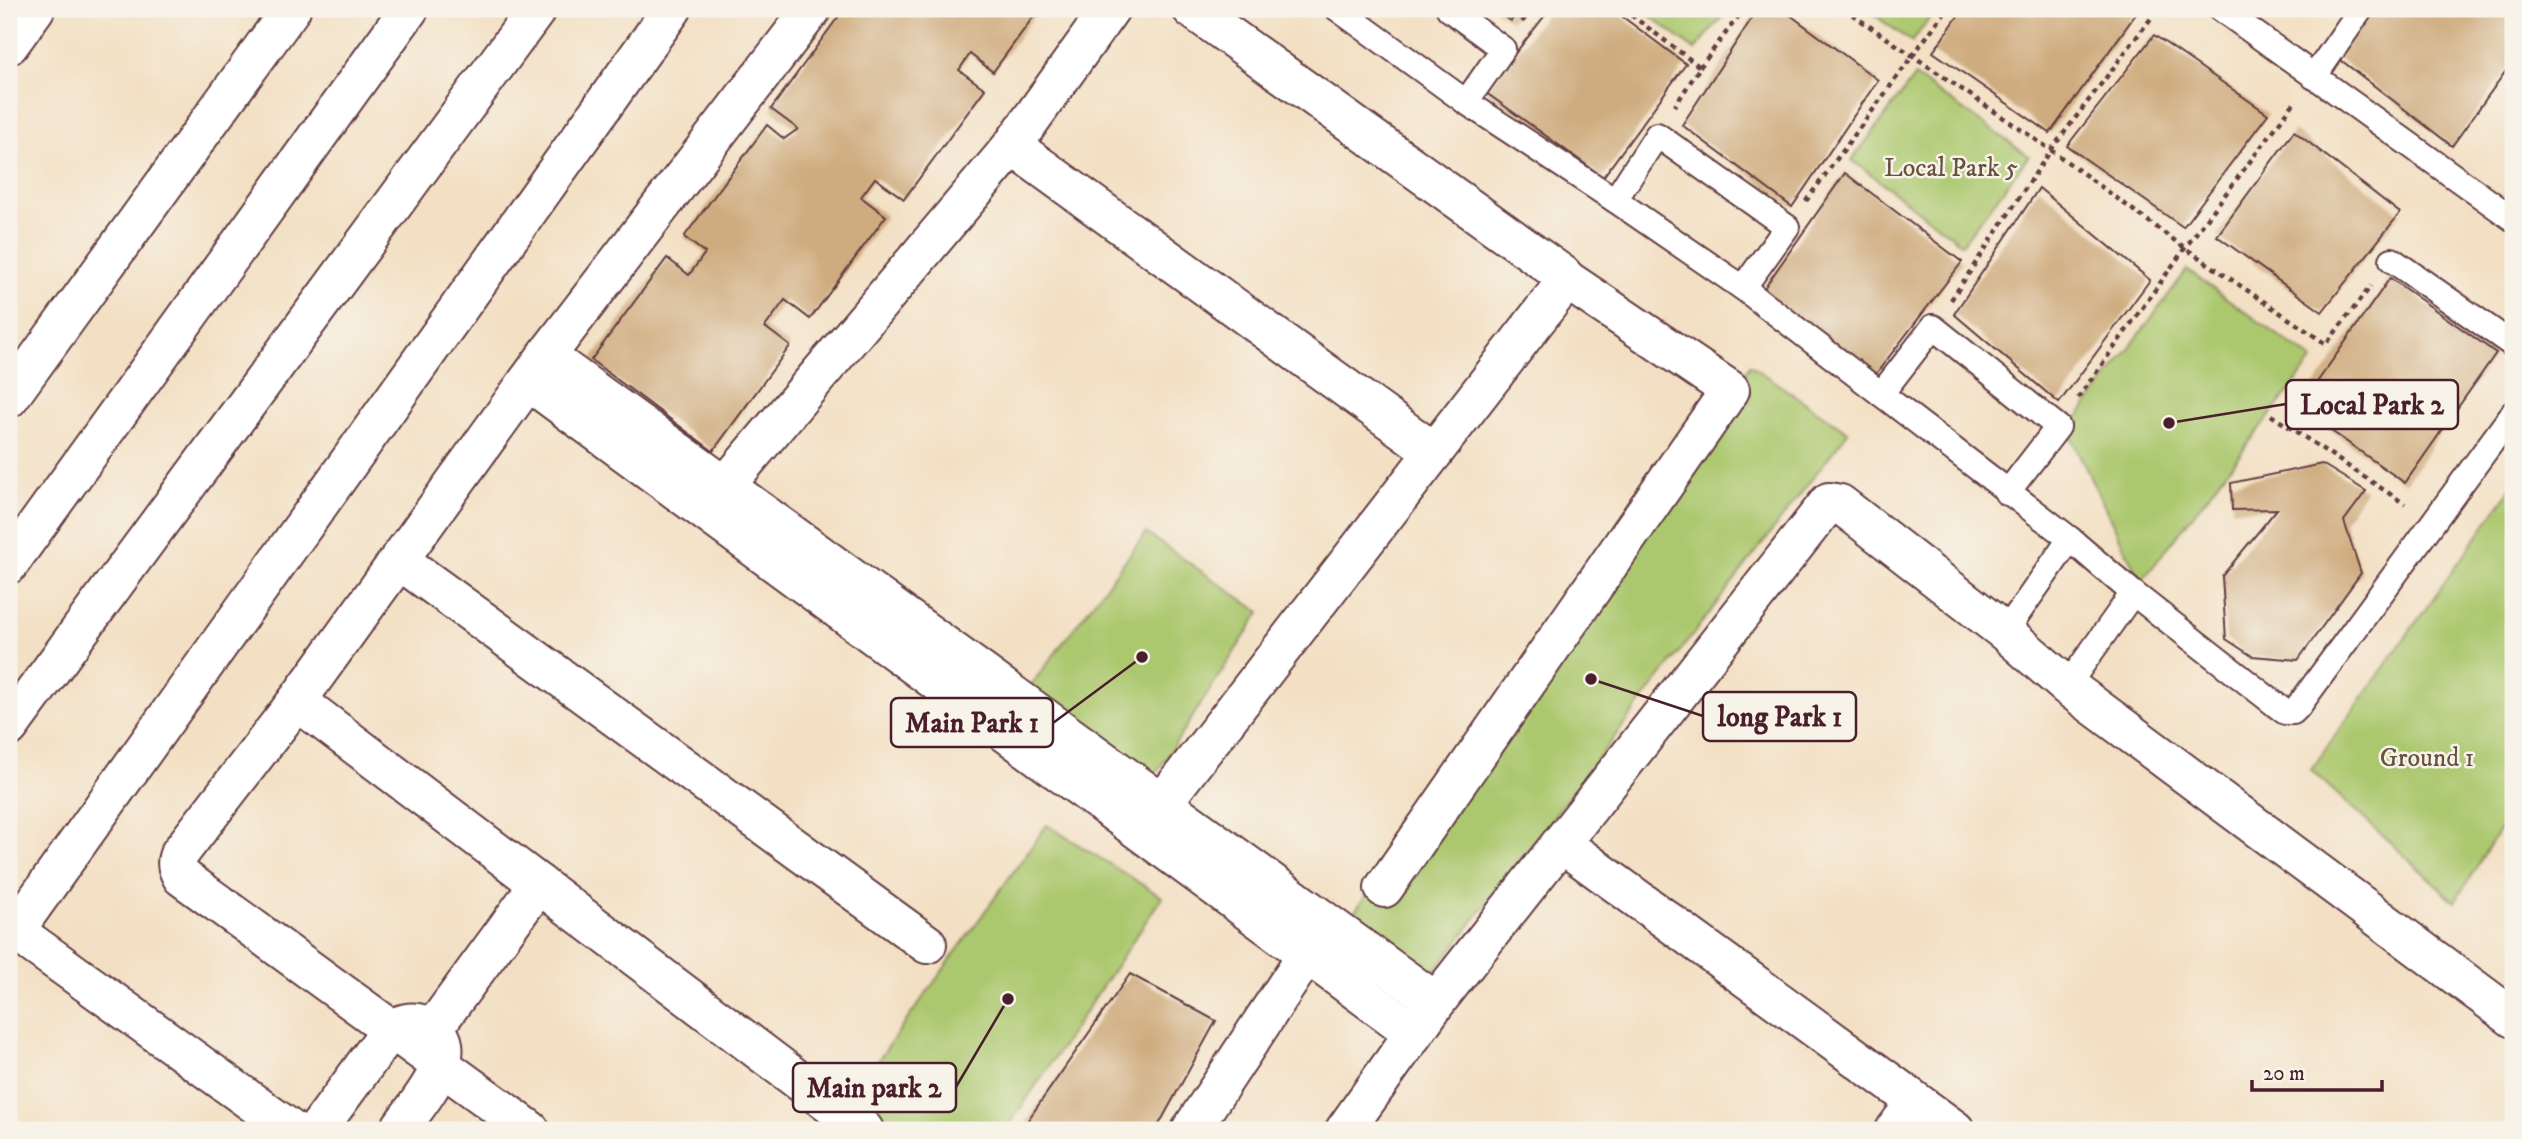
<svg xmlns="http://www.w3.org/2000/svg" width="2522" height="1139" font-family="'IM FELL DW Pica',serif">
	<rect width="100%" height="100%" fill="#f7f3e8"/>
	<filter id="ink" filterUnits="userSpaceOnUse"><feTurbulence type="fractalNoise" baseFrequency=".0143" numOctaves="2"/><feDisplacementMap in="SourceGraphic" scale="14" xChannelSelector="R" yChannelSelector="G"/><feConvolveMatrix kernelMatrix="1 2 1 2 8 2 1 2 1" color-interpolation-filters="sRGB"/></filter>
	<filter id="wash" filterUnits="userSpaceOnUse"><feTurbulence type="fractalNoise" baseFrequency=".00686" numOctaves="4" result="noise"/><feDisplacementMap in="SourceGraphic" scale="28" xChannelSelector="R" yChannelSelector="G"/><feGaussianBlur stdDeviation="1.57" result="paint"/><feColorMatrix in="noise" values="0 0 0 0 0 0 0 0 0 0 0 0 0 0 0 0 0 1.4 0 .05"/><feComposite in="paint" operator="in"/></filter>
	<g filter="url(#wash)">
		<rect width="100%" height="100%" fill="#f3e0c4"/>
		<!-- green -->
		<g fill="#acc86e" stroke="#7b744c" stroke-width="2">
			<polygon points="1641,9 1729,9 1695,50"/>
			<polygon points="1866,9 1936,9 1912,42"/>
			<polygon points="1915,76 2029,156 1962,244 1852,160"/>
			<polygon points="2187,270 2313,360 2141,582 2068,431"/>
			<polygon points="1750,365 1848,432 1426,983 1344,926"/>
			<polygon points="2513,486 2513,807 2455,902 2311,770"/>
			<polygon points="1146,533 1260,612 1148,786 1019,701"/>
			<polygon points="1047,825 1162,897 1006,1130 887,1130 849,1101"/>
		</g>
		<g id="blocks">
			<!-- building -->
			<g fill="#cfac7f">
				<polygon points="844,9 872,9 877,12 880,9 1039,9 993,72 970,54 959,70 985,89 904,199 875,178 861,197 886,216 810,319 785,300 765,327 790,346 713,451 591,360 667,258 689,275 705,253 684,237 767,125 784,139 798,129 771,109"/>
				<polygon points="1493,9 1520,9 1511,21"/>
				<polygon points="1550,9 1612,9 1686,64 1603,177 1485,92"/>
				<polygon points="1758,9 1782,9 1878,80 1792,207 1682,125"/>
				<polygon points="1963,9 2134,9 2138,11 2050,133 1933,52"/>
				<polygon points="2374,9 2513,9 2513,61 2452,146 2337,57"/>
				<polygon points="2154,35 2268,114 2183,227 2067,146"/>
				<polygon points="2294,131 2400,213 2322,312 2217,236"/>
				<polygon points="1845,173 1962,262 1875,375 1762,291"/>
				<polygon points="2039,188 2150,280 2059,403 1954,314"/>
				<polygon points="2390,278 2496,353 2405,483 2299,408"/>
				<polygon points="2322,464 2366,491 2344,521 2361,573 2298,660 2252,656 2226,639 2222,576 2277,509 2232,510 2231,483"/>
				<polygon points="1130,974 1216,1021 1156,1130 1021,1130"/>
			</g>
		</g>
	</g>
	<g filter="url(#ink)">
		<use href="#blocks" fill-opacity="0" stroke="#633c42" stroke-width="2"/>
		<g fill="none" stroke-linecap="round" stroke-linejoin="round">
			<!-- lane casing -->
			<g stroke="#633c42" stroke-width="28">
				<g id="lane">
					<polyline points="1338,9 1466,102 1615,200 1743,288 2070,539 2133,593 2285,712 2293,712 2298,707 2513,413"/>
					<polyline points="1449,9 1503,49 1466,102"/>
					<polyline points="2221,9 2513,219"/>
					<polyline points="2314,77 2361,9"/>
					<polyline points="1615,200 1657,135 1787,227 1743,288"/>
					<polyline points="2392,260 2513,345"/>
					<polyline points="1881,394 1933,327 2058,427 2007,493"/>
					<polyline points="2005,632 2070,539"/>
					<polyline points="2067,686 2133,593"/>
				</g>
			</g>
			<!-- street casing -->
			<g stroke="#633c42" stroke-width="42">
				<g id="street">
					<polyline points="812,9 546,356 297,701 864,1130"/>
					<polyline points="1192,9 1563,275 1567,280 1730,390 1384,888"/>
					<polyline points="9,45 35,9"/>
					<polyline points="1012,146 1434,452"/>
					<polyline points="546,356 1436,1002"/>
					<polyline points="528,381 1414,1033"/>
					<polyline points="709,505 1012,146 1110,9"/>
					<polyline points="399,560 927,944"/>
					<path d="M 297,701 L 180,853 C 175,862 177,868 182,877 L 530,1130"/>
					<polyline points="1146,824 1567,280"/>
					<polyline points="1562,844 1955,1130"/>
					<polyline points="15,931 291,1130"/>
					<polyline points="433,1029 539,884"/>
					<path d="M 317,1130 L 391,1029 C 405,1022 413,1020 427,1026 C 471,1046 415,1106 399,1130"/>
					<polyline points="1191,1130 1321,933"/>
					<polyline points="1345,1130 1436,1002 1829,502 1840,504 2005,632 2067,686 2513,1018"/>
					<polyline points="1895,1130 1916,1102"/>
				</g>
			</g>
			<!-- secondary casing -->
			<g stroke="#633c42" stroke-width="42">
				<g id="secondary">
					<polyline points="9,398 291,9"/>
					<polyline points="9,939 672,9"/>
				</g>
			</g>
			<!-- primary casing -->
			<g stroke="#633c42" stroke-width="42">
				<g id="primary">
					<polyline points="9,564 409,9"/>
					<polyline points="9,727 537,9"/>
				</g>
			</g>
			<!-- path -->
			<g stroke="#633c42" stroke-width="4.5" stroke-dasharray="5 5" stroke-linecap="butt">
				<polyline points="1623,9 1700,67 1675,106"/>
				<polyline points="1844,9 2051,150 2185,248 2326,344 2371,286"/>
				<polyline points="1522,22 1532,9"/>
				<polyline points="1700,67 1744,9"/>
				<polyline points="1806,201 1947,9"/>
				<polyline points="1951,300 2051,150 2158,9"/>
				<polyline points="2078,398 2185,248 2294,103"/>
				<polyline points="2271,415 2405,504"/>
			</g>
			<!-- lane -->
			<use href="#lane" stroke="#fff" stroke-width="24"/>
			<!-- street -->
			<use href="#street" stroke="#fff" stroke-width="38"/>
			<!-- secondary -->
			<use href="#secondary" stroke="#fff" stroke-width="38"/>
			<!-- primary -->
			<use href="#primary" stroke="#fff" stroke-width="38"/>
		</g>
	</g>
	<g text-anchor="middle" stroke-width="5" stroke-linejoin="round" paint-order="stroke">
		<!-- park labels -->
		<g font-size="26" fill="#67523f" stroke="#f7f3e8">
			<text x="1951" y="176">Local Park 5</text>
			<text x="2427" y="766">Ground 1</text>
		</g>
	</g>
	<!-- callouts -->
	<path fill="none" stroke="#4a1f2b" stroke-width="2.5" d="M2169 423L2286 404M1591 679L1703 716M1142 657L1053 723M1008 999L956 1087"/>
	<g fill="#4a1f2b" stroke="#f7f3e8" stroke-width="2.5">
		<circle cx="2169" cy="423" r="7"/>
		<circle cx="1591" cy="679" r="7"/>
		<circle cx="1142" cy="657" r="7"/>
		<circle cx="1008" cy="999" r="7"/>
	</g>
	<g fill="#f7f3e8" stroke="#4a1f2b" stroke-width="2.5">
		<rect x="2286" y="380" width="172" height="49" rx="7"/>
		<rect x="1703" y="692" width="153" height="49" rx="7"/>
		<rect x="891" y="698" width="162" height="49" rx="7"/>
		<rect x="793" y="1063" width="163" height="49" rx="7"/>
	</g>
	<g font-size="28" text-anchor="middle" font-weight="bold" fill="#4a1f2b">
		<text x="2372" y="414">Local Park 2</text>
		<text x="1780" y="726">long Park 1</text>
		<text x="972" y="732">Main Park 1</text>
		<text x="874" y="1097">Main park 2</text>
	</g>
	<!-- margin -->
	<rect width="2522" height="1139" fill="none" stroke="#f7f3e8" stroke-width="35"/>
	<!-- scale -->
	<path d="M2252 1080v10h130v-10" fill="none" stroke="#4a1f2b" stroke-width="3.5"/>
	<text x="2263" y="1080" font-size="21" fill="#4a1f2b" stroke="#f7f3e8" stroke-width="5" paint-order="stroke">20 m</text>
</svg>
